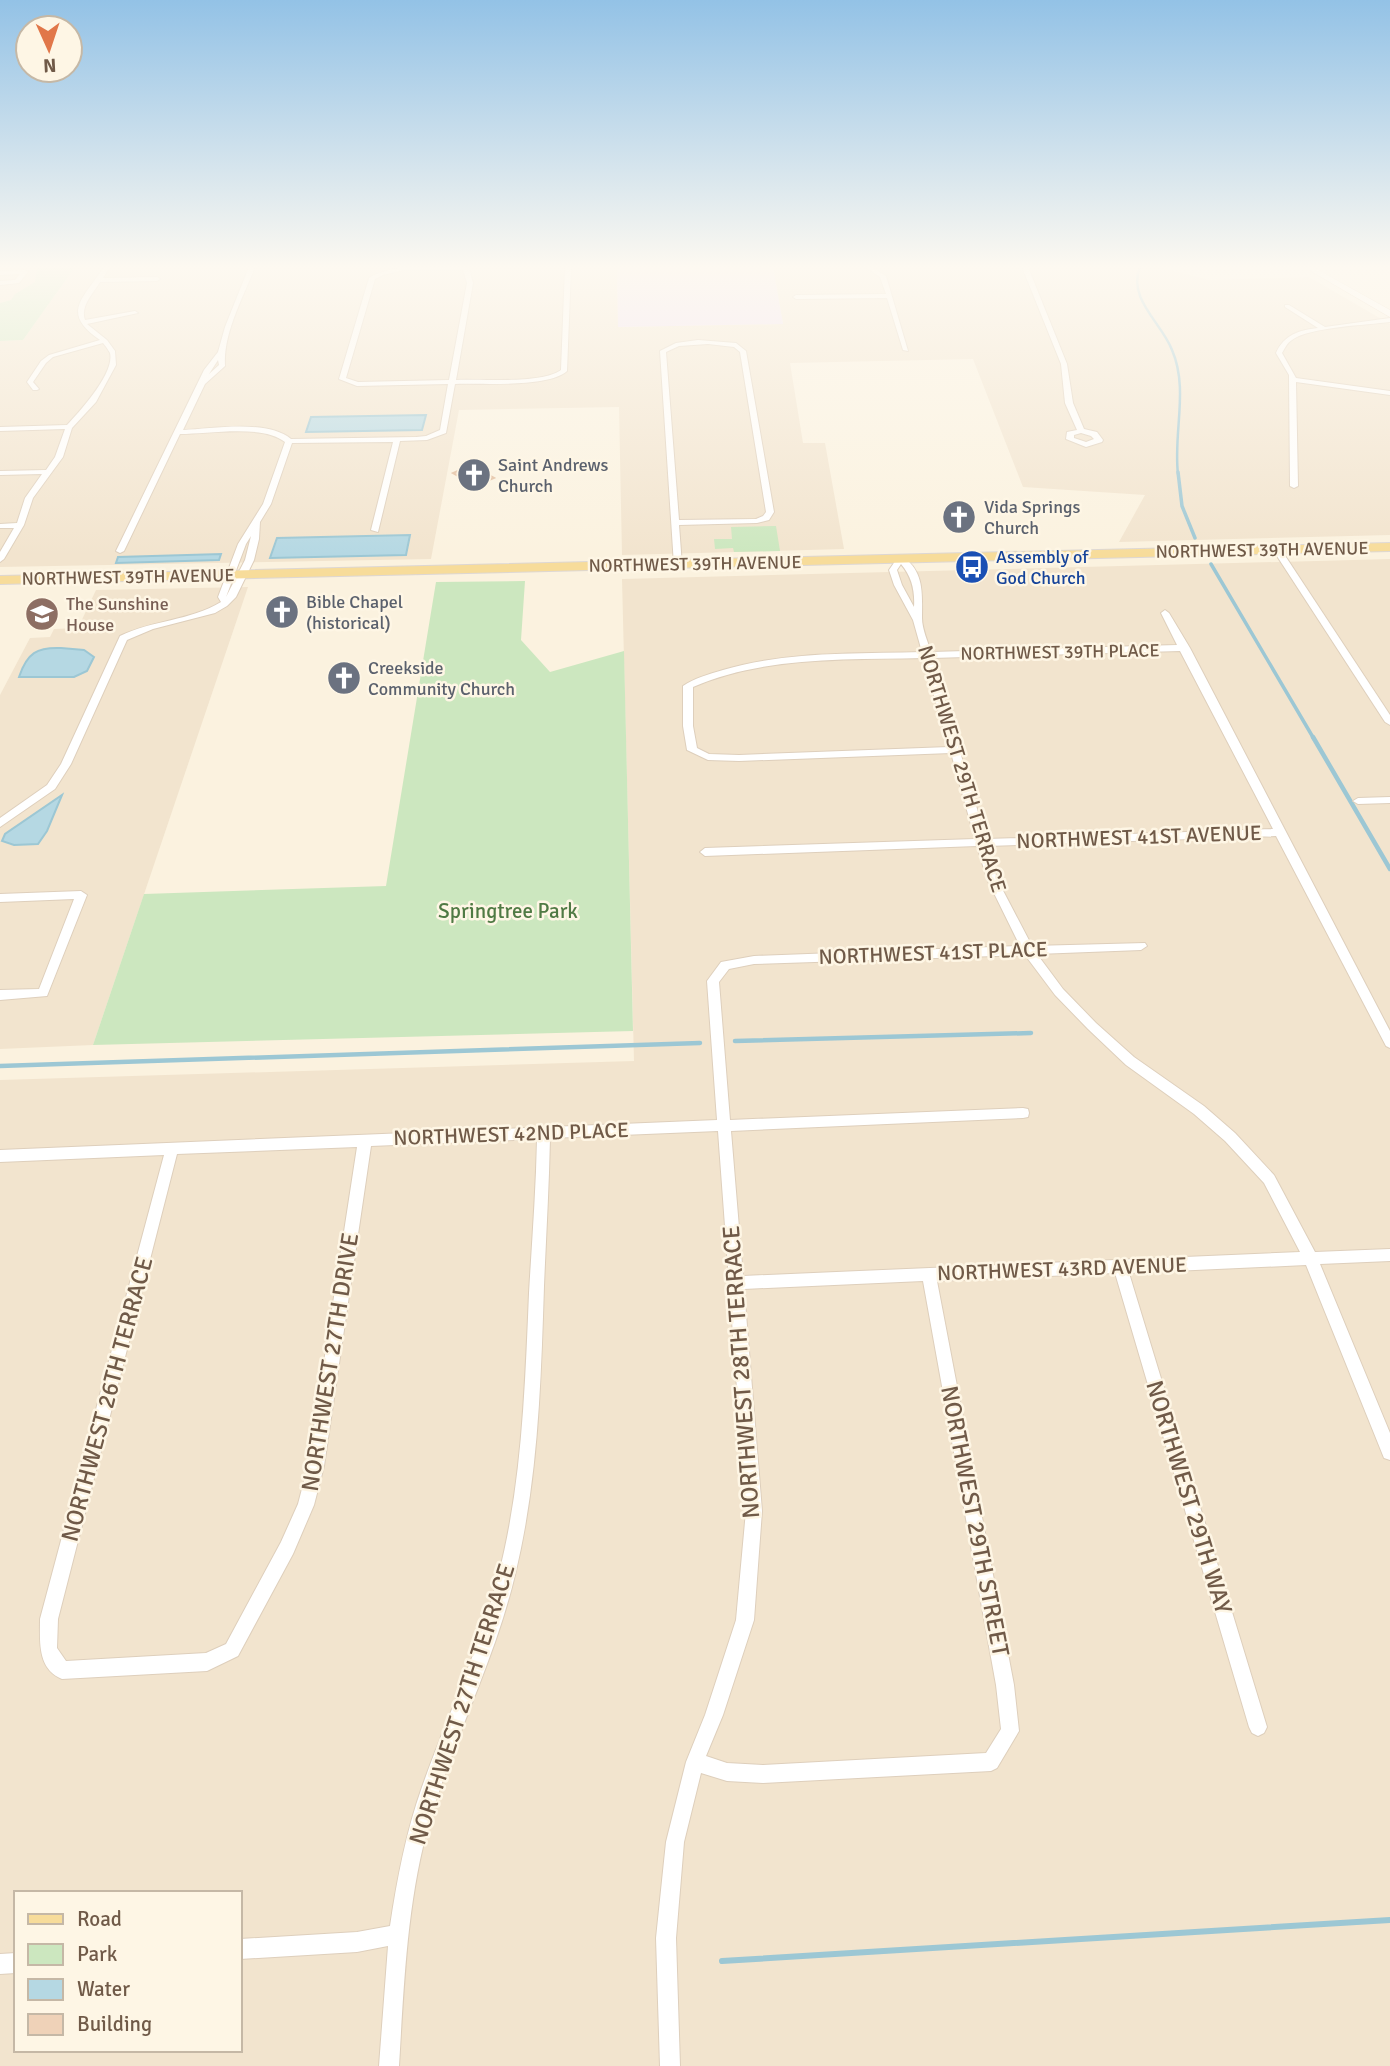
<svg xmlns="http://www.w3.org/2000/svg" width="1390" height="2066" font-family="Signika,sans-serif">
	<rect width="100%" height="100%" fill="#fbf2df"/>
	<!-- residential -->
	<g fill="#f2e4ce" fill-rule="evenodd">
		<polygon points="0,267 37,267 35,282 20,291 12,300 0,303"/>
		<polygon points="75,267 617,267 618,327 783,324 773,267 1158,267 1209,280 1309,277 1390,324 1390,535 1119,542 1145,495 1023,487 973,359 790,363 803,443 825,443 844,549 622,555 619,407 459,410 431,559 0,567 0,341 23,340"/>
		<path d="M 1390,559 L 1390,2066 L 0,2066 L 0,1080 L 634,1061 L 622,579 ZM 16,1893 L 240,1893 L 240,2050 L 16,2050 Z"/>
		<polygon points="248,587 93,1045 0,1049 0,695 30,638 50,637 54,629 78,628 96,590"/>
	</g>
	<!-- education -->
	<polygon fill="#efddf7" points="617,267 773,267 783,324 618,327"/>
	<!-- green -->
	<g fill="#cce7bf">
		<polygon points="37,267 75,267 23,340 0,341 0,303 11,300 15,294 35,282"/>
		<polygon points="776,526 780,551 734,552 733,548 715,549 714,539 732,539 731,527"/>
		<polygon points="525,581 521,640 550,672 624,651 633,1031 93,1045 144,894 386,886 436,582"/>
	</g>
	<!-- water -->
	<g fill="#b5d8e3" stroke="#9cc7d4" stroke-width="2">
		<polygon points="426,415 422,430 306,432 311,417"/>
		<polygon points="410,535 406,555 270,558 277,538"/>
		<polygon points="221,554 219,560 116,563 118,557"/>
		<path d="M 61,648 L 84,650 L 94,657 L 87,671 L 74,677 L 19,677 C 27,653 37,647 61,648 Z"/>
		<polygon points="62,795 47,831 38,844 14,845 2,841 5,834"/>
	</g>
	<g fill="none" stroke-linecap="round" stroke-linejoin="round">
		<!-- stream-far3 -->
		<path stroke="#9cc7d4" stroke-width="2.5" d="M 1140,267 C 1127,299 1162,323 1172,350 C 1189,389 1173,433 1178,474"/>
		<!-- stream-far2 -->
		<g stroke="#9cc7d4" stroke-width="3.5">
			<polyline points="1178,472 1182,506 1195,538"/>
			<polyline points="1211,564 1314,739"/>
		</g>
		<!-- stream-far1 -->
		<g stroke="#9cc7d4" stroke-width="4.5">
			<polyline points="1313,737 1390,869"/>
			<polyline points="735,1041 1031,1033"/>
			<polyline points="0,1066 700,1043"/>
		</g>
		<!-- stream -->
		<polyline stroke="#9cc7d4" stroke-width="6" points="722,1961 1390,1920"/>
	</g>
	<!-- building -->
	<polygon fill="#efd2b8" stroke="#e1ba99" stroke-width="2" points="471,465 494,478 476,486 453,473"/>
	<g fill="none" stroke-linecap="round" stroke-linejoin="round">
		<!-- street casing -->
		<g stroke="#decfbc" stroke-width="2">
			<g id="street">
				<path d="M 104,267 L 110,267 L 103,278 L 157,277 L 160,279 L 157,281 L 100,282 C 93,294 80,306 85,320 L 135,311 L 138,313 L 87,324 L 107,340 L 115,351 L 116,365 L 96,402 L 72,428 L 63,457 L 33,498 L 24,525 L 4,559 L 0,562 L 0,552 L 14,528 L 0,528 L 0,524 L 17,523 L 25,498 L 42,474 L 0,475 L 0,471 L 46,470 L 55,457 L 65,429 L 0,431 L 0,427 L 67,425 C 80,411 115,373 110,353 C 109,351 105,345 103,343 L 53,357 L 46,363 L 33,382 L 39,389 L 37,390 L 33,390 L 27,382 L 41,361 L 49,355 L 100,340 C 60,313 83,299 104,267 Z"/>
				<path d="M 249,267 L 255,267 C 243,298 223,333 225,366 L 205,384 L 183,430 C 212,429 267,419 291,439 L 416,437 L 426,436 L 440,430 L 448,384 L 357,386 L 339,379 L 369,278 C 387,265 449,262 469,268 L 473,283 L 456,380 C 481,379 542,384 561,370 L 565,267 L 571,267 L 567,371 C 548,388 482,383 455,384 L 446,433 L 427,440 L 400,441 L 378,532 L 371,530 L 393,442 L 292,443 L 271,504 L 260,522 L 259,539 L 254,560 L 236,597 L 227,606 L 215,613 L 153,629 L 127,640 L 71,764 L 55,789 L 0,827 L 0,818 L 47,785 L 61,764 L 120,636 C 152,620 190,621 221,602 L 218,597 L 238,544 L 263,504 L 285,442 C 263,424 208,434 180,434 L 124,551 L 120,553 L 116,551 L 204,370 L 218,352 L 225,327 ZM 404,270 L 463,270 L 467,283 L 449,380 L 358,382 L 346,378 L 375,279 L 383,275 ZM 218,360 L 219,365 L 209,374 ZM 251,536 L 245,560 L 226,597 L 246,544 Z"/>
				<polygon points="865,267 871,267 886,276 908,351 903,350 887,298 796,299 793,297 796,295 886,294 880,277"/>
				<path d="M 1022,267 L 1028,267 L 1067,364 L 1073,403 L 1084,429 L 1097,432 L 1103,440 L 1102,442 L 1086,447 L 1066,439 L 1067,432 L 1077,430 L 1065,403 L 1061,364 ZM 1081,433 L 1091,436 L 1094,439 L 1086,442 L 1074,438 L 1074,435 Z"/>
				<polygon points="0,271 25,270 28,272 19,283 0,285 0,281 15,280 20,274 0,275"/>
				<path d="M 1285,305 L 1289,305 L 1325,327 L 1390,318 L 1390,322 C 1367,325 1309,327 1292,340 C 1287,343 1285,348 1282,353 L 1296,378 L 1390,391 L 1390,395 L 1296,382 L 1298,486 L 1294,488 L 1290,486 L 1289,375 L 1276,353 C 1284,335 1299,330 1318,328 L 1285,307 Z"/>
				<path d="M 698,340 L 736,343 L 746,351 L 774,512 L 769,520 L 757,523 L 679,525 L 682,565 L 678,568 L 674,565 L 660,351 L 676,343 ZM 708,344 L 734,347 L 740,352 L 766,512 L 763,516 L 756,519 L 679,520 L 666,352 L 679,346 Z"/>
				<polygon points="1274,548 1280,548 1390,715 1390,725 1385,722 1273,550"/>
				<path d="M 901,556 C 925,570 922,595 922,618 C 922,629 928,642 931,652 L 1177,645 L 1161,613 L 1165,610 L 1169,613 L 1190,648 L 1390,1031 L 1390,1048 L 1386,1046 L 1276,836 L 988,846 L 997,879 L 1032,946 L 1145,943 L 1147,946 L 1141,950 L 1037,954 L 1063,989 L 1096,1023 L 1134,1057 L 1204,1106 L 1235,1133 L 1274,1175 L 1315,1252 L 1390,1249 L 1390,1261 L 1320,1264 L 1390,1433 L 1390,1460 L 1384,1458 L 1306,1265 L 1129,1273 L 1267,1727 L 1264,1733 L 1258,1736 L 1252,1733 L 1249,1727 L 1115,1273 L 937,1281 L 1014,1685 L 1019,1731 L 997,1768 L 991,1771 L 763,1783 L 727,1781 L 701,1773 L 684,1842 L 676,1938 L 680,2066 L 660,2066 L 656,1938 L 666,1842 L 686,1762 L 705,1715 L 736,1620 L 746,1511 L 718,1131 L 550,1138 C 549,1188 546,1237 544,1286 C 541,1383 538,1481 515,1575 C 495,1660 454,1737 430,1820 C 407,1899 404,1984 399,2066 L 379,2066 L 388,1946 L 357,1952 L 240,1959 L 240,1939 L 357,1932 L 390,1926 C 397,1879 406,1832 422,1787 C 447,1717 479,1650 498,1577 C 522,1485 525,1388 529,1293 C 532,1241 536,1190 537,1139 L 371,1146 L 324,1466 L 314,1505 L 293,1554 L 238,1656 L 207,1671 L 62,1679 C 37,1669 40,1641 40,1619 L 164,1155 L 0,1162 L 0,1150 L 717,1120 L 707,981 L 721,962 L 754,956 L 1020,946 L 987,879 L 977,846 L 705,856 L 700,852 L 705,848 L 975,839 L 951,753 L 739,761 L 708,760 L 687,750 L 683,726 L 683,686 C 694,678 710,674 723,670 C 787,651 856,654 922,652 L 913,620 L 894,585 L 889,570 L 898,557 ZM 901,564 C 912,577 915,591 914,607 L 902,585 L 897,570 ZM 1180,651 L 1273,829 L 986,839 L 932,658 ZM 923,658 L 949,747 L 739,755 L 709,754 L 697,748 L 693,726 L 693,687 C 765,656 846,660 923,658 ZM 1025,955 L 1055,995 L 1088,1029 L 1126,1065 L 1194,1114 L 1225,1141 L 1264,1183 L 1300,1252 L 743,1276 L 731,1131 L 1023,1118 L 1028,1117 L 1029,1113 L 1028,1109 L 1023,1108 L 730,1120 L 719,982 L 729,969 L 754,964 ZM 357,1147 L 308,1466 L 298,1504 L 281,1542 L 226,1644 L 206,1653 L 66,1661 L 57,1648 L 58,1619 L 177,1154 ZM 923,1281 L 996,1685 L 1001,1729 L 986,1753 L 763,1765 L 727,1763 L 706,1756 L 723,1715 L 754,1620 L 762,1511 L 744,1289 Z"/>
				<polygon points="1390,797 1390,803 1358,804 1353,801 1358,798"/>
				<polygon points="81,891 87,895 47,996 0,1000 0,990 39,989 74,899 0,902 0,894"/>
				<polygon points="16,1953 16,1973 0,1974 0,1954"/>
			</g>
		</g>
		<!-- secondary casing -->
		<g stroke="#e3d0ba" stroke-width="1">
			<polygon id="secondary" points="1304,267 1313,267 1390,310 1390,317"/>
		</g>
		<!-- primary casing -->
		<g stroke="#ddd7d3" stroke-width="2">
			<polygon id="primary" points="1390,543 1390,551 0,584 0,576"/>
		</g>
		<!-- street -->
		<use href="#street" fill="#fff" fill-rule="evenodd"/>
		<!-- secondary -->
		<use href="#secondary" fill="#fff" fill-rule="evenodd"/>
		<!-- primary -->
		<use href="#primary" fill="#f7dc9a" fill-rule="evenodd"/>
	</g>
	<!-- sky -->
	<linearGradient id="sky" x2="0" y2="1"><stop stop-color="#93c2e6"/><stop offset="0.48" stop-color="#fdf9f1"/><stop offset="1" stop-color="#fdf9f1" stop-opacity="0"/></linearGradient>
	<rect width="1390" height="556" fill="url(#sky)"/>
	<!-- icons -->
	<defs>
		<g id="church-disc" transform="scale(1.75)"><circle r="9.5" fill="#6b7280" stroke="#fef6e5"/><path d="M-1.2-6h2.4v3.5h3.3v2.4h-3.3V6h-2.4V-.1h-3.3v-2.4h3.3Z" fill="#fff"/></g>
		<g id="bus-disc" transform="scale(1.75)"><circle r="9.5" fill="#1a4fb4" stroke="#fef6e5"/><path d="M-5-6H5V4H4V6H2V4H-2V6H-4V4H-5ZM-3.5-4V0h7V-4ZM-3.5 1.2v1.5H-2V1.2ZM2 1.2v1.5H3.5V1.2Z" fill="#fff"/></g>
		<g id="school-disc" transform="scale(1.75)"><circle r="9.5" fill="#8d6e63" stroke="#fef6e5"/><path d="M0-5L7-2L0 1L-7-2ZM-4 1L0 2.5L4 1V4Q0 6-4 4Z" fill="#fff"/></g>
	</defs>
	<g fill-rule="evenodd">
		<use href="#church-disc" x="474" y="475"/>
		<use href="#church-disc" x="959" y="517"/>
		<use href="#bus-disc" x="972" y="567"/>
		<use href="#church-disc" x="282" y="612"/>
		<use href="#school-disc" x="42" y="614"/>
		<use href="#church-disc" x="344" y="678"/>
	</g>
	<g text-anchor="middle" stroke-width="5" stroke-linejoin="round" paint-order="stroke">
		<!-- far-worship labels -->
		<g font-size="18" fill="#5b616d" stroke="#fef6e5" text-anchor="start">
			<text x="498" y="471">Saint Andrews<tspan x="498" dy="21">Church</tspan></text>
			<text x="984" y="513">Vida Springs<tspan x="984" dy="21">Church</tspan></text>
			<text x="306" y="608">Bible Chapel<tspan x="306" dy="21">(historical)</tspan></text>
			<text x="368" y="674">Creekside<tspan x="368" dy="21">Community Church</tspan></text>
		</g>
		<!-- far-street labels -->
		<g font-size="18" fill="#705a48" stroke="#fef6e5">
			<text transform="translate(1262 550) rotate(-1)" y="6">NORTHWEST 39TH AVENUE</text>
			<text transform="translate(695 564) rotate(-1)" y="6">NORTHWEST 39TH AVENUE</text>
			<text transform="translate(128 577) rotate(-1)" y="6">NORTHWEST 39TH AVENUE</text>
			<text transform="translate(1060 652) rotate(-1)" y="6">NORTHWEST 39TH PLACE</text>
		</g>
		<!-- far-transit labels -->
		<g font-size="18" fill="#164399" stroke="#fef6e5" text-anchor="start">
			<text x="996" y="563">Assembly of<tspan x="996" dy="21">God Church</tspan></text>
		</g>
		<!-- far-education labels -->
		<g font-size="18" fill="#785e54" stroke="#fef6e5" text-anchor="start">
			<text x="66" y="610">The Sunshine<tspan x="66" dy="21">House</tspan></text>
		</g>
		<!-- street labels -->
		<g font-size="21" fill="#705a48" stroke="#fef6e5">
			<text transform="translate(962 769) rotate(73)" y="7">NORTHWEST 29TH TERRACE</text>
			<text transform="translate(1139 837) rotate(-2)" y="7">NORTHWEST 41ST AVENUE</text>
			<text transform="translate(933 953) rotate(-2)" y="7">NORTHWEST 41ST PLACE</text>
			<text transform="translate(511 1134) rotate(-2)" y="7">NORTHWEST 42ND PLACE</text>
			<text transform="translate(1062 1269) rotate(-2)" y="7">NORTHWEST 43RD AVENUE</text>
		</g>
		<!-- park labels -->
		<g font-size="21" fill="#507a44" stroke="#fef6e5">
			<text x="508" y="918">Springtree Park</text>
		</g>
		<!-- near-street labels -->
		<g font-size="24" fill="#705a48" stroke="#fef6e5">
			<text transform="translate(330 1362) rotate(-81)" y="8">NORTHWEST 27TH DRIVE</text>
			<text transform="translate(741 1372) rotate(-94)" y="8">NORTHWEST 28TH TERRACE</text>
			<text transform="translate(107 1399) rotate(-75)" y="8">NORTHWEST 26TH TERRACE</text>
			<text transform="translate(1189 1497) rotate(73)" y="8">NORTHWEST 29TH WAY</text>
			<text transform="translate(975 1521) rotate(79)" y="8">NORTHWEST 29TH STREET</text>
			<text transform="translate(462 1704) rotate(-72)" y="8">NORTHWEST 27TH TERRACE</text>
		</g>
	</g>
	<!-- legend -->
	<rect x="14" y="1891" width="228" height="161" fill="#fef6e5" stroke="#c5b8a6" stroke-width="2"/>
	<rect x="28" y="1914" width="35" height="10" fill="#f7dc9a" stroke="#c5b8a6" stroke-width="2"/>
	<text x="77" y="1926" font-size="21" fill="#705a48">Road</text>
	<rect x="28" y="1944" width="35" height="21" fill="#cce7bf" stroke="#c5b8a6" stroke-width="2"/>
	<text x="77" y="1961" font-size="21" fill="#705a48">Park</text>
	<rect x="28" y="1979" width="35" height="21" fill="#b5d8e3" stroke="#c5b8a6" stroke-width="2"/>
	<text x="77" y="1996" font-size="21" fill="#705a48">Water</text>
	<rect x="28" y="2014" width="35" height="21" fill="#efd2b8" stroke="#c5b8a6" stroke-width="2"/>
	<text x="77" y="2031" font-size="21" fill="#705a48">Building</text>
	<!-- north arrow -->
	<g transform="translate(49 49) rotate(177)"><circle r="33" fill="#fef6e5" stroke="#c5b8a6" stroke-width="2"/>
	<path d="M0-5L12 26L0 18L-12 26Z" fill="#e17749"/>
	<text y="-10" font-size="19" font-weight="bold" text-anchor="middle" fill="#705a48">N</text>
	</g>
</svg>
